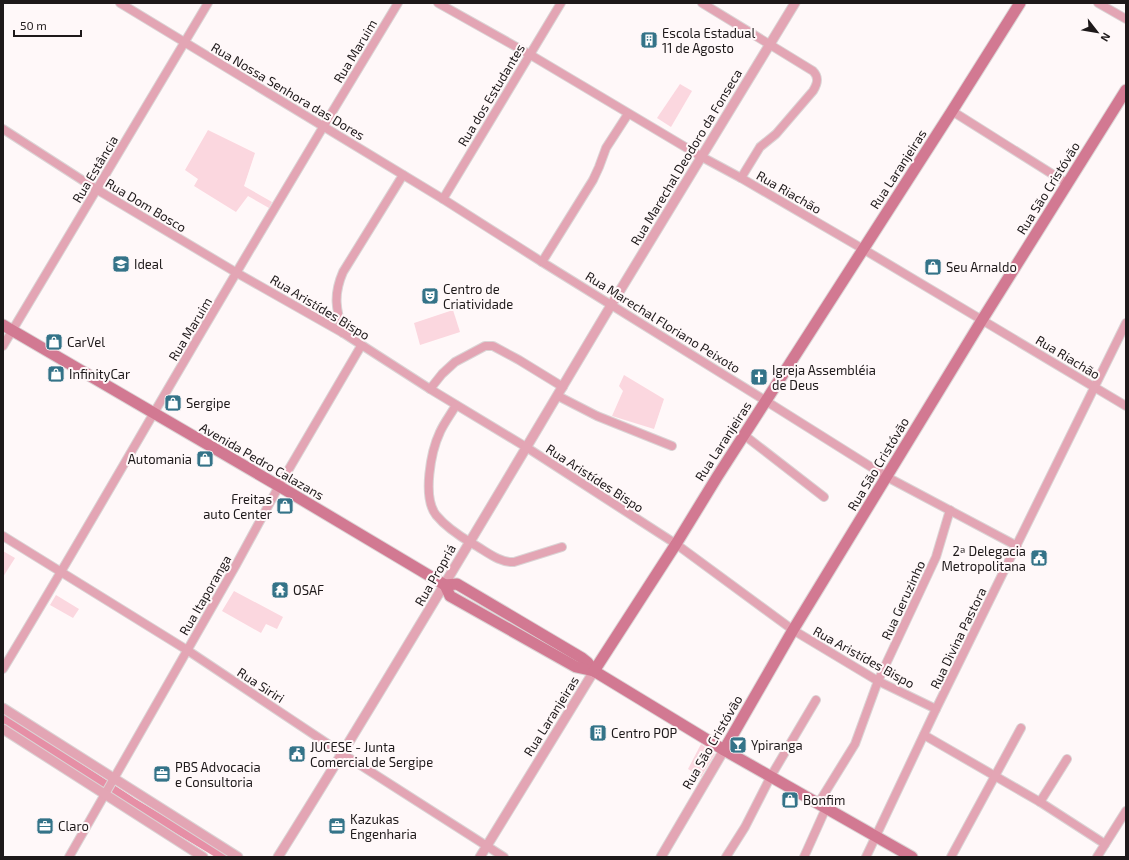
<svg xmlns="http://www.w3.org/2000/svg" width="1129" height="860" font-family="'Exo 2',sans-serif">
	<rect width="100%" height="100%" fill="#fff8f9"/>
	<!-- grass -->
	<g fill="#fbd7df">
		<polygon points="680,84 692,91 671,127 657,118"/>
		<polygon points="208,130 255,153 244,186 272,202 269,208 248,196 236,212 194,186 198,179 185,170"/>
		<polygon points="453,310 460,332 420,345 414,323"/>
		<polygon points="624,375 664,399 654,429 612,416 623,391 619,386"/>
		<polygon points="3,551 15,558 3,577"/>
		<polygon points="234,591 283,617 277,629 266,624 261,633 222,611"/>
		<polygon points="56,595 79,609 73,618 50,605"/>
		<polygon points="701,744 715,754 701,777 688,769"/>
	</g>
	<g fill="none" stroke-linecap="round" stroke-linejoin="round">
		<!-- canal -->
		<polyline stroke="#e68fa6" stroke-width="9" points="3,718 132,802 224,857"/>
		<!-- minor casing -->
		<g stroke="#dbd4d5" stroke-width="10">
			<g id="minor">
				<polyline points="120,3 443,199 542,262 766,401 887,477 1017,546"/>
				<polyline points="438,3 529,54 702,157 741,178 863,249 1126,406"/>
				<path d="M 702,3 L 813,71 C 819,77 818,83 813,91 L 776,134 L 760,147 L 741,178"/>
				<polyline points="1098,3 1126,19"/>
				<polyline points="952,111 1068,184"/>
				<polyline points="3,129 96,189 237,273 343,333 430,389 526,447 676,544 793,630 878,681 936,709"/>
				<polyline points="443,199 561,3"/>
				<polyline points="542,262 593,180 599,167 606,148 628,114"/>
				<path d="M 343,333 C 336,309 333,295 343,272 L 403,175"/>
				<polyline points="3,346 208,3"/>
				<polyline points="430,389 442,374 455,362 485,346 493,346 519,360 563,387"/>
				<polyline points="558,396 597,416 672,446"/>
				<path d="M 456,405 C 451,414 444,423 440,432 C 431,451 422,497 436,515 C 445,526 461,537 473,544 C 486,551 499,563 514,562 L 562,547"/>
				<polyline points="744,435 824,497"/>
				<polyline points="3,536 187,650 343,754 504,857"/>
				<path d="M 3,669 C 55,583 105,497 155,411 C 235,274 316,138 398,3"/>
				<polyline points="924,735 1040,802 1105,844"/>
				<polyline points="1040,802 1067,759"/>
				<polyline points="818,804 855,744 878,681 936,557 950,510"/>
				<polyline points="69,857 236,565 279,486 361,346"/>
				<polyline points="726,857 745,827 771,776 816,700"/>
				<polyline points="804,857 826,808"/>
				<polyline points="866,857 936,709 1126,323"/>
				<polyline points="951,857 1021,728"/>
				<polyline points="1097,857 1126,811"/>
			</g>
		</g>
		<!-- tertiary casing -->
		<g stroke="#dbd4d5" stroke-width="11">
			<g id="tertiary">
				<polyline points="3,708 238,857"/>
				<polyline points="3,729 203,857"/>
				<path d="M 278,857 C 392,675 500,491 610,307 C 671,205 734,105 795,3"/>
				<polyline points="480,857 594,671"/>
				<polyline points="661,857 724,750"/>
			</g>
		</g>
		<!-- secondary casing -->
		<g stroke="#dbd4d5" stroke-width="13">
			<g id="secondary">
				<polyline points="3,325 289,492 445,585 457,584 582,658 587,662 594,671"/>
				<polyline points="445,585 450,596 576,667 594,671 724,750 912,857"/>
				<polyline points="594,671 676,544 717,477 952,111 1020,3"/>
				<polyline points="724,750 793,630 982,320 1126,90"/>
			</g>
		</g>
		<!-- minor -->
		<use href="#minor" stroke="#e3a5b4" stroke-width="8"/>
		<!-- tertiary -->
		<use href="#tertiary" stroke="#e3a5b4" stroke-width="9"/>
		<!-- secondary -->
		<use href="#secondary" stroke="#d27992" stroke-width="11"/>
	</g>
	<!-- icons -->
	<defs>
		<g id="building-square" transform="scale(0.9)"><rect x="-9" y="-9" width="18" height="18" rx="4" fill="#347388" stroke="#fff8f9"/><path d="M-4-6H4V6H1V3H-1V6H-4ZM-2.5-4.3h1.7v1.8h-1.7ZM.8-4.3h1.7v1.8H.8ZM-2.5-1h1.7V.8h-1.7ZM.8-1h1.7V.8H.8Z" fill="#fff"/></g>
		<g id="school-square" transform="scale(0.9)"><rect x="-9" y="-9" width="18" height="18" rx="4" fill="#347388" stroke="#fff8f9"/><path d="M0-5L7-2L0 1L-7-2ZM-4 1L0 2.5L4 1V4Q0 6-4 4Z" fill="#fff"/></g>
		<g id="shop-square" transform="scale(0.9)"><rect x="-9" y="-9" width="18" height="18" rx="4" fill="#347388" stroke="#fff8f9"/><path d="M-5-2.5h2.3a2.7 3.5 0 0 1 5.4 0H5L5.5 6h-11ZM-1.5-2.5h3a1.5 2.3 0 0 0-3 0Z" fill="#fff"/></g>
		<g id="theatre-square" transform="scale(0.9)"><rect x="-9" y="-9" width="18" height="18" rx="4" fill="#347388" stroke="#fff8f9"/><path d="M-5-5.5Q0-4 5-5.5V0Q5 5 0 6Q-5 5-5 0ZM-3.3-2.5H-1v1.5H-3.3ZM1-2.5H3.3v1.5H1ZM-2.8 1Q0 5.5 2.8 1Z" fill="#fff"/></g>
		<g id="church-square" transform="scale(0.9)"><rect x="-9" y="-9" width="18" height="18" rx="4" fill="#347388" stroke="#fff8f9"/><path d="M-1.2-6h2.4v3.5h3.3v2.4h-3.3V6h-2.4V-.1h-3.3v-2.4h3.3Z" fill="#fff"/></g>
		<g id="civic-square" transform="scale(0.9)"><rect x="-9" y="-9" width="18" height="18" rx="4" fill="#347388" stroke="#fff8f9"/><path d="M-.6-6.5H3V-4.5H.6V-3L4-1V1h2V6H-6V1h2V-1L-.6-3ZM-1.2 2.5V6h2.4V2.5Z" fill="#fff"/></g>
		<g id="temple-square" transform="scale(0.9)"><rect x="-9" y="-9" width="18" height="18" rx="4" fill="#347388" stroke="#fff8f9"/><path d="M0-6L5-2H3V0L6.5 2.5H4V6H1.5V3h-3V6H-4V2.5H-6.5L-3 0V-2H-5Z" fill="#fff"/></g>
		<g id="bar-square" transform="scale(0.9)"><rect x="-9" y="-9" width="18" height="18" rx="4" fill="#347388" stroke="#fff8f9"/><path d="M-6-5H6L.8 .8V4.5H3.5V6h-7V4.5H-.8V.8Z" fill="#fff"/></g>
		<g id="office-square" transform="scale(0.9)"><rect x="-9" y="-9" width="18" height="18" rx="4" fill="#347388" stroke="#fff8f9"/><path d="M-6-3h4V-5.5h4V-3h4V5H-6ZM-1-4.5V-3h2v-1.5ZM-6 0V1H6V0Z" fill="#fff"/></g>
	</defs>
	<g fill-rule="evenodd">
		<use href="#building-square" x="649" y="40"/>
		<use href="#school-square" x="121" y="264"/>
		<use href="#shop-square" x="933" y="267"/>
		<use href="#theatre-square" x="430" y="296"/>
		<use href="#shop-square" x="54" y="342"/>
		<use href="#shop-square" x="56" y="374"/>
		<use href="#church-square" x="759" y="377"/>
		<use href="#shop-square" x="173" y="403"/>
		<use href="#shop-square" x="205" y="459"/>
		<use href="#shop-square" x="285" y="506"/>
		<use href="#civic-square" x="1039" y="558"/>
		<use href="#temple-square" x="280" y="590"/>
		<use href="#building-square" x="598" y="733"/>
		<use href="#bar-square" x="738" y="745"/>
		<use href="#civic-square" x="297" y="754"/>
		<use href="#office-square" x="162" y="774"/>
		<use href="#shop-square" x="790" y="800"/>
		<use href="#office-square" x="45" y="826"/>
		<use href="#office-square" x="337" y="826"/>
	</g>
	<g text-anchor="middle" stroke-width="4" stroke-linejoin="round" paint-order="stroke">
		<!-- poi labels -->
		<g font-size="13" fill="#1e191a" stroke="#fff8f9" text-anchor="start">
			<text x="662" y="38">Escola Estadual<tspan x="662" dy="15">11 de Agosto</tspan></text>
			<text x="134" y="269">Ideal</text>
			<text x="946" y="272">Seu Arnaldo</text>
			<text x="443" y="294">Centro de<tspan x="443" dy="15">Criatividade</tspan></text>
			<text x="67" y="347">CarVel</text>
			<text x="772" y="375">Igreja Assembléia<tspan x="772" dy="15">de Deus</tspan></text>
			<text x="69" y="379">InfinityCar</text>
			<text x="186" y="408">Sergipe</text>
			<text x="192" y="464" text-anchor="end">Automania</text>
			<text x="272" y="504" text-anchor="end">Freitas<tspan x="272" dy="15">auto Center</tspan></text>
			<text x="1026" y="556" text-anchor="end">2ª Delegacia<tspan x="1026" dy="15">Metropolitana</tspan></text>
			<text x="293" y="595">OSAF</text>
			<text x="611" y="738">Centro POP</text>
			<text x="751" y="750">Ypiranga</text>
			<text x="310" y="752">JUCESE - Junta<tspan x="310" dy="15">Comercial de Sergipe</tspan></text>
			<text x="175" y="772">PBS Advocacia<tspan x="175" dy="15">e Consultoria</tspan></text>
			<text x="803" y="805">Bonfim</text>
			<text x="350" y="824">Kazukas<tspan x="350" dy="15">Engenharia</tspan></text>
			<text x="58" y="831">Claro</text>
		</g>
		<!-- street labels -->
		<g font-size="13" fill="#1e191a" stroke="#fff8f9">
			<text transform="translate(355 51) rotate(-59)" y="5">Rua Maruim</text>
			<text transform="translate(288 91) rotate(31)" y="5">Rua Nossa Senhora das Dores</text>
			<text transform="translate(491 95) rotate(-59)" y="5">Rua dos Estudantes</text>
			<text transform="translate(686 157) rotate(-59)" y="5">Rua Marechal Deodoro da Fonseca</text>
			<text transform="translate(95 169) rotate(-59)" y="5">Rua Estância</text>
			<text transform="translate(898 169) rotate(-57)" y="5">Rua Laranjeiras</text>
			<text transform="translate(1048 188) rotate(-58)" y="5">Rua São Cristóvão</text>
			<text transform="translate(789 192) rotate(30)" y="5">Rua Riachão</text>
			<text transform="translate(146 205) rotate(31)" y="5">Rua Dom Bosco</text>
			<text transform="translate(320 307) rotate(31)" y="5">Rua Aristídes Bispo</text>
			<text transform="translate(663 322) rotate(32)" y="5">Rua Marechal Floriano Peixoto</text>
			<text transform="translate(190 329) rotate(-59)" y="5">Rua Maruim</text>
			<text transform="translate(1068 357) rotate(31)" y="5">Rua Riachão</text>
			<text transform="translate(723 441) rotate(-57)" y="5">Rua Laranjeiras</text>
			<text transform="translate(262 461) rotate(30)" y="5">Avenida Pedro Calazans</text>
			<text transform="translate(878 464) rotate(-59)" y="5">Rua São Cristóvão</text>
			<text transform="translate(595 478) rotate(33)" y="5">Rua Aristídes Bispo</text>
			<text transform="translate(435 575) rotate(-60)" y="5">Rua Propriá</text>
			<text transform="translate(205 595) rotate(-60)" y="5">Rua Itaporanga</text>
			<text transform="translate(903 600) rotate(-65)" y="5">Rua Geruzinho</text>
			<text transform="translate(958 638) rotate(-64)" y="5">Rua Divina Pastora</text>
			<text transform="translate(864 657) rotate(29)" y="5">Rua Aristídes Bispo</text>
			<text transform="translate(261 685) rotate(33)" y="5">Rua Siriri</text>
			<text transform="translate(551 716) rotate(-58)" y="5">Rua Laranjeiras</text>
			<text transform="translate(712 742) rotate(-60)" y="5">Rua São Cristóvão</text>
		</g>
	</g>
	<!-- border -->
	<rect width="1129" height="860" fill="none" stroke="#1e191a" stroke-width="8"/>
	<!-- north arrow -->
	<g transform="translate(1097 32) rotate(121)" stroke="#fff8f9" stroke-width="3" paint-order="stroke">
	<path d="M0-3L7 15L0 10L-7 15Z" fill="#1e191a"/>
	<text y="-6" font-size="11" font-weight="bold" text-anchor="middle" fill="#1e191a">N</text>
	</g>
	<!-- scale -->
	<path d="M14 30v6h67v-6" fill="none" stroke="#1e191a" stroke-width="2"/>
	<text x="20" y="30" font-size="12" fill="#1e191a" stroke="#fff8f9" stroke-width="3" paint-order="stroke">50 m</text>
</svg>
